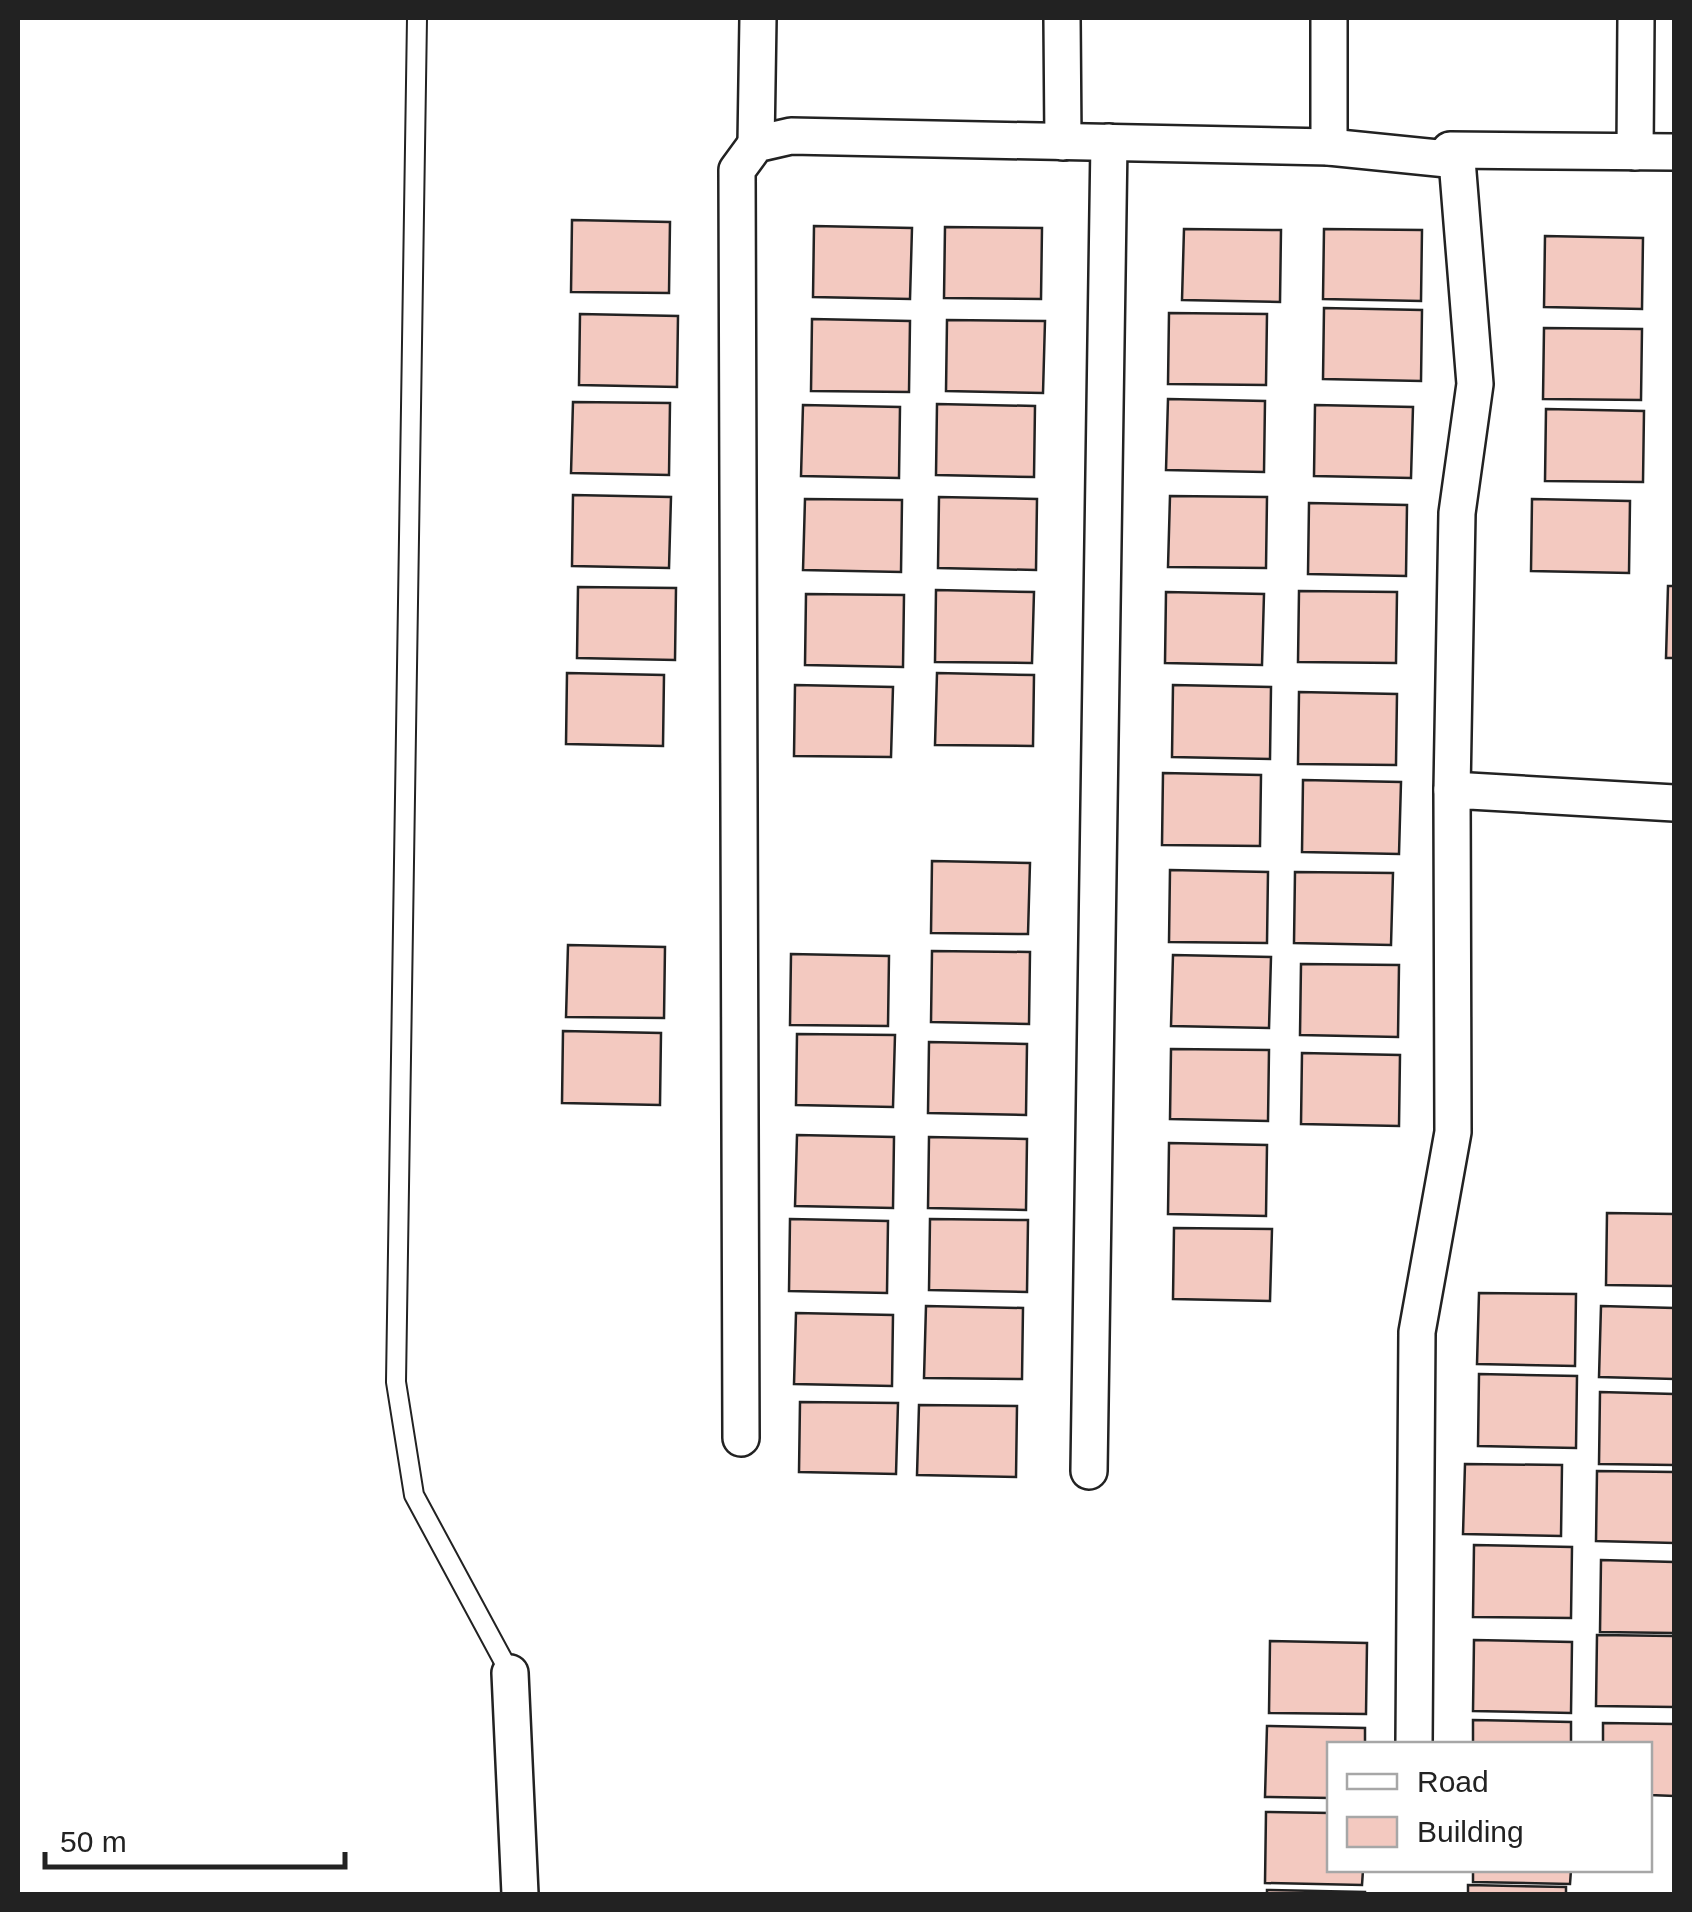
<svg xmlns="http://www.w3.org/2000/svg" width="1692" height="1912" font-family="Arial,sans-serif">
	<rect width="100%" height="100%" fill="#fff"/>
	<!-- building -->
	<g fill="#f3c9c0" stroke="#222" stroke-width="2.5">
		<polygon points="572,220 670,222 669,293 571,292"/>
		<polygon points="814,226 912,228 910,299 813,297"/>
		<polygon points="945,227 1042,228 1041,299 944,298"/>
		<polygon points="1184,229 1281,230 1280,302 1182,300"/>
		<polygon points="1324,229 1422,230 1421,301 1323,299"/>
		<polygon points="1545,236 1643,238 1642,309 1544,307"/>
		<polygon points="1324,308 1422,310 1421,381 1323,379"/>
		<polygon points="1169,313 1267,314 1266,385 1168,384"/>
		<polygon points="580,314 678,316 677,387 579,385"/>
		<polygon points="812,319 910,321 909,392 811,391"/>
		<polygon points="947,320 1045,321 1043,393 946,391"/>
		<polygon points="1544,328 1642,329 1641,400 1543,399"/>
		<polygon points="1168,399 1265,401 1264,472 1166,470"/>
		<polygon points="573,402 670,403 669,475 571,473"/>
		<polygon points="937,404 1035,406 1034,477 936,475"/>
		<polygon points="803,405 900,407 899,478 801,476"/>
		<polygon points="1315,405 1413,407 1411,478 1314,476"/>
		<polygon points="1546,409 1644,411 1643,482 1545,481"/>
		<polygon points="573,495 671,497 669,568 572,566"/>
		<polygon points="1170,496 1267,497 1266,568 1168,567"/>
		<polygon points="939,497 1037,499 1036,570 938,568"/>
		<polygon points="805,499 902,500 901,572 803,570"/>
		<polygon points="1532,499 1630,501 1629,573 1531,571"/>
		<polygon points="1309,503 1407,505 1406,576 1308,574"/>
		<polygon points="1668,586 1674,586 1674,658 1666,658"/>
		<polygon points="578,587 676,588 675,660 577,658"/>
		<polygon points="936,590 1034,592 1032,663 935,662"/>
		<polygon points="1299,591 1397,592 1396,663 1298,662"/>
		<polygon points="1166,592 1264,594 1262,665 1165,663"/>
		<polygon points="806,594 904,595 903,667 805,665"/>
		<polygon points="567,673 664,675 663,746 566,744"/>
		<polygon points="937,673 1034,675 1033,746 935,745"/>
		<polygon points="795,685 893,687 891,757 794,756"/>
		<polygon points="1173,685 1271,687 1270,759 1172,757"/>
		<polygon points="1299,692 1397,694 1396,765 1298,764"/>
		<polygon points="1163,773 1261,775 1260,846 1162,845"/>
		<polygon points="1303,780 1401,782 1399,854 1302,852"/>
		<polygon points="932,861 1030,863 1028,934 931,933"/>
		<polygon points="1170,870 1268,872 1267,943 1169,942"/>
		<polygon points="1295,872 1393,873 1391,945 1294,943"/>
		<polygon points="568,945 665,947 664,1018 566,1017"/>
		<polygon points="932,951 1030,952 1029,1024 931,1022"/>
		<polygon points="791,954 889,956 888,1026 790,1025"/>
		<polygon points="1173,955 1271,957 1269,1028 1171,1026"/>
		<polygon points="1301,964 1399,965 1398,1037 1300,1035"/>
		<polygon points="563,1031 661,1033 660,1105 562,1103"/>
		<polygon points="797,1034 895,1035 893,1107 796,1105"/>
		<polygon points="929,1042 1027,1044 1026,1115 928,1113"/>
		<polygon points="1171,1049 1269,1050 1268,1121 1170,1119"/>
		<polygon points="1302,1053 1400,1055 1399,1126 1301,1124"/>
		<polygon points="797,1135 894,1137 893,1208 795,1206"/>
		<polygon points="929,1137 1027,1139 1026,1210 928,1208"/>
		<polygon points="1169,1143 1267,1145 1266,1216 1168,1214"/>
		<polygon points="1607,1213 1674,1214 1674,1286 1606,1285"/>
		<polygon points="790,1219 888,1221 887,1293 789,1291"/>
		<polygon points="930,1219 1028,1220 1027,1292 929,1290"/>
		<polygon points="1174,1228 1272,1229 1270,1301 1173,1299"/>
		<polygon points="1479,1293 1576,1294 1575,1366 1477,1364"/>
		<polygon points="926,1306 1023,1308 1022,1379 924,1378"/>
		<polygon points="1601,1306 1674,1308 1674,1379 1599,1377"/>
		<polygon points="796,1313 893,1315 892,1386 794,1384"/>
		<polygon points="1479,1374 1577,1376 1576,1448 1478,1446"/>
		<polygon points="1600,1392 1674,1394 1674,1465 1599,1464"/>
		<polygon points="800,1402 898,1403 896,1474 799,1472"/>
		<polygon points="919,1405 1017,1406 1016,1477 917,1475"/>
		<polygon points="1465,1464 1562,1465 1561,1536 1463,1534"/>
		<polygon points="1597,1471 1674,1472 1674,1543 1596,1541"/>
		<polygon points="1474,1545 1572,1547 1571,1618 1473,1617"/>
		<polygon points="1601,1560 1674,1562 1674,1633 1600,1632"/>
		<polygon points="1597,1635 1674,1636 1674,1707 1596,1706"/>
		<polygon points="1474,1640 1572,1642 1571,1713 1473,1711"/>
		<polygon points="1270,1641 1367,1643 1366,1714 1269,1713"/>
		<polygon points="1473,1720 1571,1722 1571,1744 1473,1744"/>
		<polygon points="1603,1723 1674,1724 1674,1796 1650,1795 1650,1744 1603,1744"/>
		<polygon points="1267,1726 1365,1728 1365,1744 1330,1744 1330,1798 1265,1797"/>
		<polygon points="1266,1812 1330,1813 1330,1870 1363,1870 1362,1885 1265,1883"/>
		<polygon points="1473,1870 1571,1870 1570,1884 1473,1882"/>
		<polygon points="1468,1885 1566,1887 1566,1894 1468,1894"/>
		<polygon points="1267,1890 1365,1892 1365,1894 1267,1894"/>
	</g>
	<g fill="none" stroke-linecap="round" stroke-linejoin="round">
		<!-- lane casing -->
		<g stroke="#222" stroke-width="22">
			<polyline id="lane" points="417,18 396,1382 414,1495 510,1673"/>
		</g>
		<!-- street casing -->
		<g stroke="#222" stroke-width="40">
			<g id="street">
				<polyline points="1062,18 1063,142"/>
				<polyline points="756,144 758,18"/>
				<polyline points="1329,147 1329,18"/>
				<polyline points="1635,152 1636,18"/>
				<polyline points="1452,790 1457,513 1475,384 1457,160"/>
				<polyline points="741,1438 737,170 756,144 791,136 1329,147 1457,160 1450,150 1674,152"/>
				<polyline points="1089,1471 1109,142"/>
				<polyline points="510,1673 520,1894"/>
				<polyline points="1414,1744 1417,1332 1453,1132 1452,790 1674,803"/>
			</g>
		</g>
		<!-- lane -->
		<use href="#lane" stroke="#fff" stroke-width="18"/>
		<!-- street -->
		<use href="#street" stroke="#fff" stroke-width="35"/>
	</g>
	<!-- border -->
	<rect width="1692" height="1912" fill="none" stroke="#222222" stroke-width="40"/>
	<!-- legend -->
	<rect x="1327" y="1742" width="325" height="130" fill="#ffffff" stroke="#a7a7a7" stroke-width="2.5"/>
	<rect x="1347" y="1774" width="50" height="15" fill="#ffffff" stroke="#a7a7a7" stroke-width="2.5"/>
	<text x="1417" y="1792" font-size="30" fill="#222222">Road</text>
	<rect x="1347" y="1817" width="50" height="30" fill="#f3c9c0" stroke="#a7a7a7" stroke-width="2.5"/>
	<text x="1417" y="1842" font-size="30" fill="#222222">Building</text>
	<!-- scale -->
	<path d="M45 1852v15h300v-15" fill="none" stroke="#222222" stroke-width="5"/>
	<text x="60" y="1852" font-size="30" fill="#222222" stroke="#ffffff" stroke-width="8" paint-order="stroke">50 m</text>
</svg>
